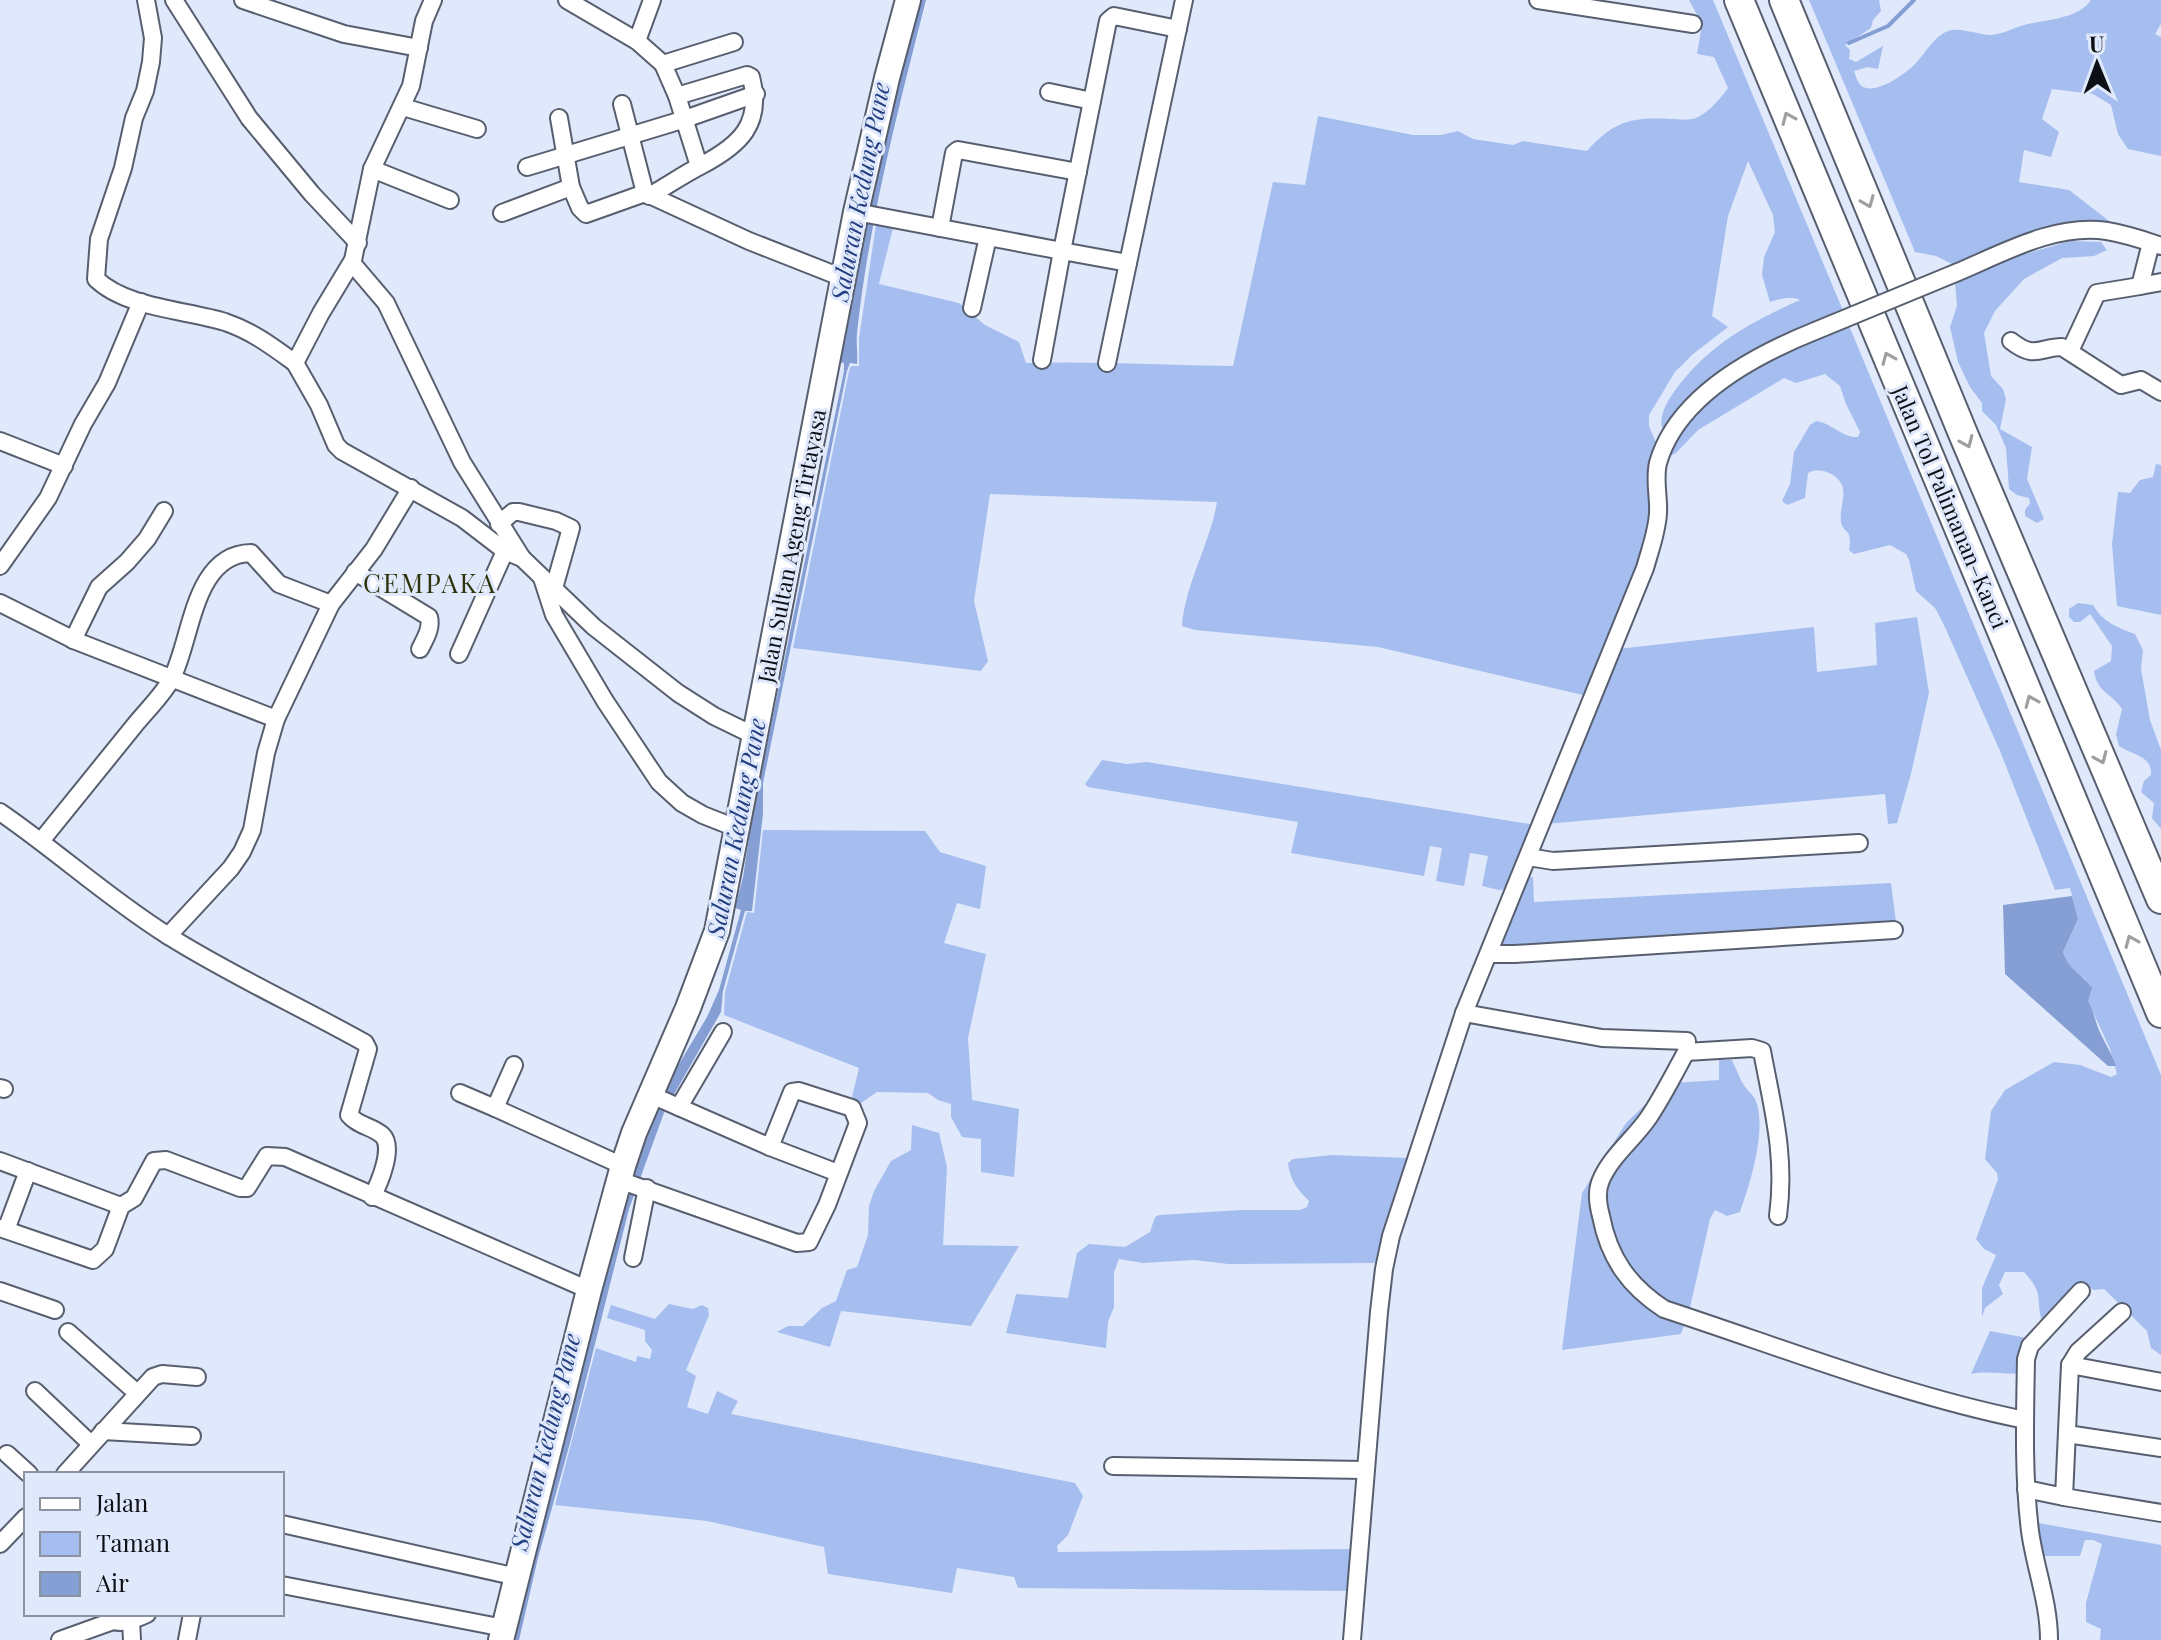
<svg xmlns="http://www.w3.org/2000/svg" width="2161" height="1640" font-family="'Playfair Display',serif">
	<rect width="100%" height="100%" fill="#e0e9fc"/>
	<!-- green -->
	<g fill="#a5bdef">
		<path d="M 1689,0 L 1713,0 L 1844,313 L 1792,334 L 1666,430 L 1662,428 C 1659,414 1668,400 1676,389 C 1710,344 1749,323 1800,300 C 1792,296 1778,299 1770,302 L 1762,275 L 1764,257 L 1775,232 L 1773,215 L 1748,161 L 1728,216 L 1712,316 L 1728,327 L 1693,354 L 1675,372 L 1649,415 L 1649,426 L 1657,445 L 1653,510 L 1648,539 L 1587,696 L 1378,647 L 1195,630 L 1182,626 C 1185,584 1210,544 1217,502 L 990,494 L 974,601 L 988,661 L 981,671 L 793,648 L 849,371 L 851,366 L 859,366 L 859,338 L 876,225 L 893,228 L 879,284 L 959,303 L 985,325 L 1019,342 L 1026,363 C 1095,361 1164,365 1233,366 L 1273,182 L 1305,185 L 1318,116 L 1413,135 L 1441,135 L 1458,131 L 1473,139 L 1513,145 L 1523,141 L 1587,151 C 1614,121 1631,117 1671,119 C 1678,119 1689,121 1696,118 C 1708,113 1720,99 1728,88 L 1714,57 L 1697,54 L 1702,24 Z"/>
		<path d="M 1809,0 L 1879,0 L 1881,11 L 1873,20 L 1871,28 L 1845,45 L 1850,50 L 1849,59 L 1856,62 L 1883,46 L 1878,69 L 1868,67 L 1854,71 C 1856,77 1858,84 1863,87 C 1878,94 1907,73 1917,62 C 1927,51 1936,33 1952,30 C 1964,29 1977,34 1989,35 C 2001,35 2013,28 2024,25 C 2046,19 2077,20 2091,0 L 2161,0 L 2161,24 L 2155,34 L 2161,37 L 2161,156 L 2128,149 L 2118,134 L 2111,105 L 2093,94 L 2052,89 L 2042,119 L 2059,132 L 2051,157 L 2024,150 L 2019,182 L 2069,190 L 2113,224 L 2112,228 L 2062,225 L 2035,231 L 2015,238 L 1995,251 L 1954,265 L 1936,256 L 1915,252 Z"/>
		<polygon points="2070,241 2101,242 2107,250 2094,256 2062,258 2024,279 1995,311 1984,333 1991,376 2003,389 2006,399 2000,429 2032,447 2027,479 2044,519 2037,523 2025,516 2025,510 2030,503 2029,498 2017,495 2009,489 2006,448 1996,425 1982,411 1982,403 1970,387 1958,362 1950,327 1957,306 1955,281 2001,261"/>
		<path d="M 1844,328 L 1850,328 L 2161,1075 L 2161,1355 L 2151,1348 L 2147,1331 L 2104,1289 L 2094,1290 L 2083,1284 L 2043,1324 C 2034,1298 2046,1296 2024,1272 L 2005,1272 L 1999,1285 L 2003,1294 L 1985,1308 L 1982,1317 L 1982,1288 L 1996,1255 L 1984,1249 L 1976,1239 L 1998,1179 L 1997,1173 L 1985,1159 L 1991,1111 L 2005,1090 L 2054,1062 L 2080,1065 L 2111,1077 L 2117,1074 L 2110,1049 L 2088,1001 L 2085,979 L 2069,969 L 2063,952 L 2078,919 L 2070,888 L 2055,890 L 2000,751 L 1944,625 L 1935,608 L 1916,591 L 1909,560 L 1906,554 L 1890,545 L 1854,554 L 1849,550 C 1853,527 1843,534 1841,522 C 1838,504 1855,484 1827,472 C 1819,470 1815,469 1808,473 L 1805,498 L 1787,505 L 1782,501 L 1790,484 L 1794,452 L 1810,425 L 1816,421 C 1832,423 1842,438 1858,437 L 1860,432 L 1846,404 L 1840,386 L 1825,374 L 1796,383 L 1784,378 L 1698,430 L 1676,453 L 1668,457 C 1677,435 1699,401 1720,387 C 1755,363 1803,338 1844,328 Z"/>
		<polygon points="2156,464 2161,465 2161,615 2117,606 2112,544 2118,492 2130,493 2140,480 2153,477"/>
		<path d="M 2078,603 L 2093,605 C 2103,622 2116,627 2135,634 L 2143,650 L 2141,669 L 2150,720 L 2161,750 L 2161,829 L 2152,818 L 2154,803 L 2141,792 L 2144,781 L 2151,775 C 2152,755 2132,755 2119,746 L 2116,734 L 2122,709 C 2112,693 2097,693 2094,671 L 2111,661 L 2112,646 L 2090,614 L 2080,622 L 2074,622 L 2069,617 L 2069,609 Z"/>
		<polygon points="1917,617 1929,693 1911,774 1897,823 1888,824 1885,794 1546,824 1618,649 1814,627 1817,672 1877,665 1875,623"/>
		<polygon points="1102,760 1127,764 1147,762 1536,825 1508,889 1499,890 1482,886 1488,856 1470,853 1464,886 1436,881 1442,848 1430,846 1424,876 1291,853 1298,822 1088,787 1085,784"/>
		<polygon points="763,830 925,831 940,852 986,866 980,909 957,903 944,943 986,954 968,1038 972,1100 1019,1109 1014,1177 981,1172 981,1139 962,1137 951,1117 951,1104 938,1100 928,1093 877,1092 861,1103 852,1097 859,1068 724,1015 725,992 747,912 754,913"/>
		<polygon points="1533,877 1534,902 1891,883 1896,922 1494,949 1524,878"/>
		<path d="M 1719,1060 L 1732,1060 C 1736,1068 1739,1077 1743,1084 C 1746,1089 1752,1094 1755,1099 C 1768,1127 1750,1184 1740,1212 L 1727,1216 L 1715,1210 L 1710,1219 L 1689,1312 L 1681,1334 L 1562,1350 L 1582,1193 L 1626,1123 L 1647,1103 L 1659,1084 L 1719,1080 Z"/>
		<polygon points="912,1125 939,1133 947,1167 943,1245 1019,1246 971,1326 841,1311 830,1347 777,1332 788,1326 803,1326 822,1308 836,1301 847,1270 857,1267 868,1235 869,1206 874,1191 891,1161 911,1150"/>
		<path d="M 1332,1155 L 1407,1158 L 1375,1263 L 1228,1264 L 1194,1260 L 1143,1263 L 1119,1259 L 1114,1272 L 1114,1307 L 1108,1322 L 1106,1348 L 1006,1333 L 1016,1294 L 1068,1298 L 1077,1253 L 1089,1244 L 1125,1247 L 1150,1232 L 1155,1217 L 1159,1215 L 1242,1210 L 1300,1210 L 1307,1207 L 1309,1201 C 1297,1189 1290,1180 1288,1163 L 1293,1159 Z"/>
		<polygon points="669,1304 693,1309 702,1305 708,1308 709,1315 686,1370 696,1376 687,1407 708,1414 717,1391 738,1401 731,1414 1075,1483 1083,1496 1068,1535 1057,1546 1058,1552 1354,1549 1351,1591 1018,1588 1014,1577 957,1568 952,1593 828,1574 824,1547 707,1521 555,1505 596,1348 636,1362 637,1356 650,1359 652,1350 645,1341 645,1330 607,1318 611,1305 655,1319"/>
		<path d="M 1990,1331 L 2027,1338 L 2023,1373 C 2005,1375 1988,1370 1971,1374 Z"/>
		<polygon points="2033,1522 2161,1545 2161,1640 2100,1640 2101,1629 2086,1622 2086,1603 2102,1544 2093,1540 2085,1540 2080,1556 2043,1556"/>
	</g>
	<!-- water -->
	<g fill="#859fd5">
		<path d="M 915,0 L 926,0 C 898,110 869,220 857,333 C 856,344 858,354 857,364 L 850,363 L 847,371 L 763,783 L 763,814 L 752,911 L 745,911 L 723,991 L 721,1012 L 665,1110 L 629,1209 L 570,1443 L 538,1558 L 519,1640 L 508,1640 L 632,1164 L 667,1084 L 707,1017 L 719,990 L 741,910 L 735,908 L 743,877 L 753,812 L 844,371 L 844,363 L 837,362 L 846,337 L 863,223 Z"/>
		<path d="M 2072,896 L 2078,919 L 2063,952 C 2070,972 2080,972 2092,988 L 2088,1001 C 2093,1009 2094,1016 2097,1025 C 2102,1039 2111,1051 2116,1066 L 2108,1066 L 2005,974 L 2003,905 Z"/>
	</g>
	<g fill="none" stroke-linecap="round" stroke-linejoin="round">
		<!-- stream -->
		<polyline stroke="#859fd5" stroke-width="4" points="1849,43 1888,26 1914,0"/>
		<!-- minor casing -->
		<g stroke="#575f6f" stroke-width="20">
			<g id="minor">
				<path d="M 146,0 L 153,38 L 151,62 L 145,91 L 134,118 L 123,168 L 99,239 L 96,279 C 126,308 186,310 225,322 C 252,331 273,347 295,363 L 321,313 L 353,260 L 372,169 L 411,86 L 424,21 L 433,0"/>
				<polyline points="174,0 249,118 312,194 358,243"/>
				<polyline points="243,0 344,34 419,48"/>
				<polyline points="567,0 637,41 663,64"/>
				<polyline points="1538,0 1693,24"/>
				<polyline points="637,41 652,0"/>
				<polyline points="1049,92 1092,101"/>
				<polyline points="622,104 645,193 749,241 843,278"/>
				<polyline points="403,107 477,129"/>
				<polyline points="699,166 677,96 663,64 734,42"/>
				<polyline points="527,167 682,120 756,94"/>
				<polyline points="372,169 450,200"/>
				<polyline points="571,187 580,208 586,214 645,193"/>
				<path d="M 649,196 C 667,186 684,174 702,165 C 740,145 763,124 751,77 L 747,75 L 677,96"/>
				<polyline points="856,212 1062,251 1108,21 1114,16 1178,29"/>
				<polyline points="502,213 571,187 559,118"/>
				<polyline points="940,228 954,153 958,150 1078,172"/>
				<polyline points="2151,243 2140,286 2161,282"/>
				<polyline points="352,263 386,303 462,462 522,558"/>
				<polyline points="1128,263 1184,0"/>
				<path d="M 1958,272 C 2003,253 2056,223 2107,231 C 2125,234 2144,240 2161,246"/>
				<polyline points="972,308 988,237"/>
				<path d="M 2011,341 C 2035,360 2040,347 2062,347 L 2121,385 L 2141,380 L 2161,392"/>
				<polyline points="2070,351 2097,293 2140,286"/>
				<polyline points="1042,360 1062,251 1128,263 1107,363"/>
				<polyline points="295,363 319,405 336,445 342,451 462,518 505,551 522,558 594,627 678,693 714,716 755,736"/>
				<polyline points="0,441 64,466"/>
				<polyline points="499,524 513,512 519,512 556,521 571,528 554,588"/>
				<polyline points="0,566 48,498 83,424 107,383 141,302"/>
				<path d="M 355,572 L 429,617 C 432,628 425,639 420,649"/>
				<polyline points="542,578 554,615 605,701 659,782 682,803 703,815 736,828"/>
				<polyline points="0,603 76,641 276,719"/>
				<polyline points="73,640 99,587 127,562 147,539 164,511"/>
				<polyline points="459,654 505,551"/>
				<path d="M 0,812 C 57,851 108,898 167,935 C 230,975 299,1006 365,1043 L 368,1049 L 349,1115 C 358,1126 372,1126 382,1135 C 395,1147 379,1184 372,1197"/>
				<path d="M 41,841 C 72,803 103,764 134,726 C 146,711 163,695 172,678 C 192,639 193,554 251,553 L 279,584 L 331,604"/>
				<polyline points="1528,857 1553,861 1859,843"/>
				<polyline points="168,936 231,868 242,852 252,830 266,753 276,719 331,604 374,549 411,488"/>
				<polyline points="1489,954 1515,954 1894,930"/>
				<path d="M 1464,1013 L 1602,1038 L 1687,1041 L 1686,1052 C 1674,1074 1663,1096 1649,1117 C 1635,1138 1611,1156 1601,1180 C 1596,1191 1598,1205 1601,1216 C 1609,1258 1629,1286 1664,1309 C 1783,1348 1902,1395 2025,1420"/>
				<path d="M 1686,1052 L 1752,1048 L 1762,1051 C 1773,1110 1786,1156 1778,1216"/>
				<polyline points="514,1065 495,1108 623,1166"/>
				<polyline points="0,1088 4,1089"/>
				<polyline points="460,1093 495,1108"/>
				<polyline points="649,1094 770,1147 838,1173"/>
				<polyline points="679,1107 723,1032"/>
				<polyline points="0,1161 121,1206"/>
				<polyline points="619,1180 797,1243 809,1242 827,1205 858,1123 852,1108 799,1091 792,1092 770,1147"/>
				<polyline points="0,1228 93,1260 105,1249 121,1206 134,1198 154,1161 166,1160 240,1188 247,1188 267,1156 285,1157 589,1290"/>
				<polyline points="6,1230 28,1171"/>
				<polyline points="633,1258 647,1188"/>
				<polyline points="0,1291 55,1310"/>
				<polyline points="68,1332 137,1393"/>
				<polyline points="2070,1365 2161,1382"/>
				<polyline points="35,1391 91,1444"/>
				<polyline points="103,1431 192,1436"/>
				<polyline points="2067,1434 2161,1448"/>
				<polyline points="7,1454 29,1474"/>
				<polyline points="1113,1466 1365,1470"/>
				<polyline points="65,1474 153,1377 162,1374 197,1377"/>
				<polyline points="2026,1489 2064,1497 2070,1365 2078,1352 2122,1312"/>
				<polyline points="2064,1497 2161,1513"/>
				<polyline points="282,1524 517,1577"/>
				<polyline points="0,1544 26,1517"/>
				<polyline points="282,1585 504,1628"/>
				<path d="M 110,1614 L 113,1621 C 125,1624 136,1619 147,1614"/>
				<polyline points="131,1621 132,1640"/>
				<polyline points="60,1640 113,1621"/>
				<polyline points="187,1640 192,1614"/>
				<path d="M 1352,1640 L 1379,1312 L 1384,1269 L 1391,1236 L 1464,1013 L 1645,568 C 1650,550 1657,532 1658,513 C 1659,497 1654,480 1658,463 C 1677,396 1755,355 1815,331"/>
				<path d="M 2049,1640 C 2049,1602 2035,1568 2030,1531 C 2023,1474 2025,1416 2026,1359 L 2030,1346 L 2081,1291"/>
			</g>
		</g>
		<!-- primary casing -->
		<g stroke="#575f6f" stroke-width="28">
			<polyline id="primary" points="501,1640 589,1290 623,1166 634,1133 688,1008 717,931 856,212 887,78 908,0"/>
		</g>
		<!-- motorway casing -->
		<g stroke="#575f6f" stroke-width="32">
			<g id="motorway">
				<polyline points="1739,0 2161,1013"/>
				<polyline points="1784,0 1964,436 2161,899"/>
			</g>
		</g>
		<!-- minor -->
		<use href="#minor" stroke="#fff" stroke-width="16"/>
		<!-- primary -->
		<use href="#primary" stroke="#fff" stroke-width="24"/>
		<!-- motorway -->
		<use href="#motorway" stroke="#fff" stroke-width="28"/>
		<!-- minor-bridge casing -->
		<g stroke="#575f6f" stroke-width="20" stroke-linecap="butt">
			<polyline id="minor-bridge" points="1815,331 1958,272"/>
		</g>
		<!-- minor-bridge -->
		<use href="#minor-bridge" stroke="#fff" stroke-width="16"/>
	</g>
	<!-- one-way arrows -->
	<defs><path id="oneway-chevron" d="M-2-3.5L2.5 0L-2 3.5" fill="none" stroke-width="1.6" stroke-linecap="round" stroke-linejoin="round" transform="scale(2)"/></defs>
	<g stroke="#9e9fa1">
		<use href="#oneway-chevron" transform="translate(1788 118) rotate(-113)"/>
		<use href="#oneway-chevron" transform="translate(1868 202) rotate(68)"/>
		<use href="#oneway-chevron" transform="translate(1888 358) rotate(-113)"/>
		<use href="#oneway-chevron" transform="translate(1967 442) rotate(67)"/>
		<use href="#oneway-chevron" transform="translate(2031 701) rotate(-113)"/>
		<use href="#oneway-chevron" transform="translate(2101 758) rotate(67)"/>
		<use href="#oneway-chevron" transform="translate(2131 941) rotate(-113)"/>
	</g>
	<g text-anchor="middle" stroke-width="6" stroke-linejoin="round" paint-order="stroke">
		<!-- street labels -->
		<g font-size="22" fill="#0c0f15" stroke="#e0e9fc">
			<text transform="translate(1950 507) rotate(67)" y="8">Jalan Tol Palimanan–Kanci</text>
			<text transform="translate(792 546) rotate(-79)" y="8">Jalan Sultan Ageng Tirtayasa</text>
		</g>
		<!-- water labels -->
		<g font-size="24" font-style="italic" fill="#254081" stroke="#e0e9fc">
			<text transform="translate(861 192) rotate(-79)" y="8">Saluran Kedung Pane</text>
			<text transform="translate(737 828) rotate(-79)" y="8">Saluran Kedung Pane</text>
			<text transform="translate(546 1442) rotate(-76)" y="8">Saluran Kedung Pane</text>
		</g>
		<!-- quarter labels -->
		<g font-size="26" letter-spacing="2" fill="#2f330b" stroke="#e0e9fc">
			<text x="430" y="593">CEMPAKA</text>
		</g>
	</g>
	<!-- legend -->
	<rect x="24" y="1472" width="260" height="144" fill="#e0e9fc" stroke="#8b92a0" stroke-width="2"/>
	<rect x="40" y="1498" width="40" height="12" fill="#ffffff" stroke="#8b92a0" stroke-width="2"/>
	<text x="96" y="1512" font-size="24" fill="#0c0f15">Jalan</text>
	<rect x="40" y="1532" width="40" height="24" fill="#a5bdef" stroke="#8b92a0" stroke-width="2"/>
	<text x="96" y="1552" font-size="24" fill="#0c0f15">Taman</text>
	<rect x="40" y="1572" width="40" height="24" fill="#859fd5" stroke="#8b92a0" stroke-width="2"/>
	<text x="96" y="1592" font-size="24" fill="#0c0f15">Air</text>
	<!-- north arrow -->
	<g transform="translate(2097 64) rotate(359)" stroke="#e0e9fc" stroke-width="6" paint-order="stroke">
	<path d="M0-6L14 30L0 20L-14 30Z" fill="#0c0f15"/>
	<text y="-12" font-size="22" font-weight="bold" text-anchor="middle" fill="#0c0f15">U</text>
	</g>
</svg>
